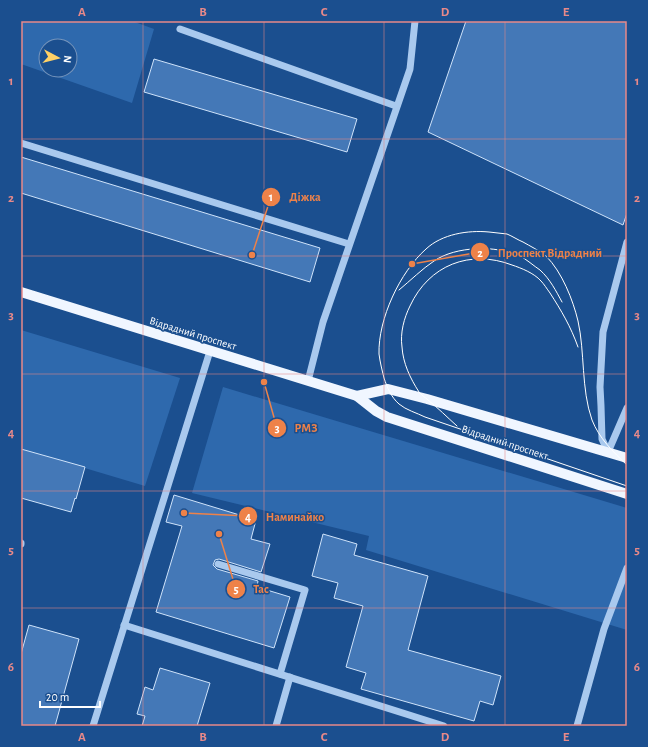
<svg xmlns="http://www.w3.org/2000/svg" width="648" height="747" font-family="'Alegreya Sans',sans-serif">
	<rect width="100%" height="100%" fill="#1b4f8f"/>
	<!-- green -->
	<g fill="#2e69ad" fill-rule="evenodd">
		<path d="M 21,21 L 132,21 L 154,29 L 132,103 L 21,64 ZM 46,46 L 70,46 L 70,70 L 46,70 Z"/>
		<polygon points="21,330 180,378 145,486 21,449"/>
		<polygon points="223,387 627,508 627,630 366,550 369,536 192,493"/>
	</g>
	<!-- building -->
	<g fill="#4478b7" stroke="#cfe3fa">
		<polygon points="466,21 627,21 627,213 623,225 428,132"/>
		<polygon points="154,59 357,119 347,152 144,92"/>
		<polygon points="21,157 320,248 310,282 21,193"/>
		<polygon points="21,449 85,467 76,499 75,498 71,512 21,498"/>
		<polygon points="174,495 256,520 251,539 270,544 261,572 219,559 215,560 213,565 217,569 258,581 257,587 290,597 274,648 156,612 182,526 166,522"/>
		<polygon points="323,534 357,544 354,555 428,576 408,650 501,676 493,705 480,701 474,721 361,689 366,673 346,667 363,606 334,598 338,583 312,576"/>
		<polygon points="29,625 79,639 55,726 21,726 21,654"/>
		<polygon points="160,668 210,683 197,726 142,726 145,716 137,714 145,687 153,690"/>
	</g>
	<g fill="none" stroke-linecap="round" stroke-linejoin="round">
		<!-- minor -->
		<g stroke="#a9c9ee" stroke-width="7">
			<polyline points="180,29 396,106"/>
			<polyline points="21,143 349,244"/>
			<polyline points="308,381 323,322 410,69 415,21"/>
			<polyline points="608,452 602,439 601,406 600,387 603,332 627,242"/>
			<polyline points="608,452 627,408"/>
			<polyline points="21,543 21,544"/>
			<polyline points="218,564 305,590 280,674"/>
			<polyline points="124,625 444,726"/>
			<polyline points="93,726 210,351"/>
			<polyline points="276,726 290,677"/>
			<polyline points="577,726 604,629 627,568"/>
		</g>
		<!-- major -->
		<g stroke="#f0f6ff" stroke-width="10">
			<polyline points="21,292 357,396 376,411 387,417 627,494"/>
			<polyline points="357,396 388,389 427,399 627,458"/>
		</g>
		<!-- tram -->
		<g stroke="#fff" stroke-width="1">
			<path d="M 399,290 C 411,280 422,269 434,261 C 456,246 496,245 520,256 C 526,259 534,266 540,270 C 550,279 556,291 562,302"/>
			<path d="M 457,426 C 447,417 438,408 428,400 C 425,397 421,395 419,392 C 410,378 403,363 402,347 C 400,333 404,318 410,306 C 429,265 470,249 512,265 C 521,268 534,273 541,281 C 544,284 547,289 550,293 C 561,310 571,327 578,347"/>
			<path d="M 627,465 C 613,452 599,438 592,420 C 581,389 585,352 578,321 C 573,300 562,272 546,256 C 540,251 530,246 523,242 C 518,240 512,236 507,234 C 501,233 495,233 489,232 C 468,230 442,234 426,249 C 400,272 378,319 379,354 C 380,362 382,370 384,378 C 387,387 391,397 399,404 C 406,410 417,413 425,417 L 627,486"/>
		</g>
	</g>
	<!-- grid -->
	<path fill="none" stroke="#e88989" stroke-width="1" stroke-opacity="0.55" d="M 143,21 L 143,726M 264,21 L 264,726M 384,21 L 384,726M 505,21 L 505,726M 21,139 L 627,139M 21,256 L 627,256M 21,374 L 627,374M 21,491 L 627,491M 21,608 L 627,608"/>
	<g text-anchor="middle" stroke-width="3" stroke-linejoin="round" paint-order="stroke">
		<!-- street labels -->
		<g font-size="11" fill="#fff" stroke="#1b4f8f">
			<text transform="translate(193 333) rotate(17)" y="4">Відрадний проспект</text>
			<text transform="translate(505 442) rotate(18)" y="4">Відрадний проспект</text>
		</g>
	</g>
	<!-- callouts -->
	<path fill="none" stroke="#ee8249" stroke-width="1.5" d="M252 255L271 197M412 264L480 252M264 382L277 428M184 513L248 516M219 534L236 589"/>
	<g fill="#ee8249" stroke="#1b4f8f" stroke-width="1.5">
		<circle cx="252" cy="255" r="4"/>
		<circle cx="412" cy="264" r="4"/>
		<circle cx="264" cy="382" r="4"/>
		<circle cx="184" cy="513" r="4"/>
		<circle cx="219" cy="534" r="4"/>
		<circle cx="271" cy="197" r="10"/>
		<circle cx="480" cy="252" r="10"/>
		<circle cx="277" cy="428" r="10"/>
		<circle cx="248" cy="516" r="10"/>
		<circle cx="236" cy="589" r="10"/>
	</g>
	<g font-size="12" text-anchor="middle" font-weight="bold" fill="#fff">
		<text x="271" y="201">1</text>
		<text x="480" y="257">2</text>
		<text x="277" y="432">3</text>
		<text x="248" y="521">4</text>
		<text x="236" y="593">5</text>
	</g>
	<g font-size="12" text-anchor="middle" font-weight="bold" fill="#ee8249" stroke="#1b4f8f" stroke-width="3" stroke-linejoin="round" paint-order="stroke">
		<text x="305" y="201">Діжка</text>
		<text x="550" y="257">Проспект Відрадний</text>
		<text x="306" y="432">РМЗ</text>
		<text x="295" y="521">Наминайко</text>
		<text x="261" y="593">Тас</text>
	</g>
	<!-- border -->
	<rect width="648" height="747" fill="none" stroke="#1b4f8f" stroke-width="44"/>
	<!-- north arrow -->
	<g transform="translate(58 58) rotate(97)"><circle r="19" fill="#1b4f8f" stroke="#7695bc"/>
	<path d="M0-3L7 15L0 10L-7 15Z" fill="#ffd166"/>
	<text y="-6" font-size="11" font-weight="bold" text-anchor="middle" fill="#ffffff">N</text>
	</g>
	<!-- scale -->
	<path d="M40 701v6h60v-6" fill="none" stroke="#ffffff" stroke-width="2"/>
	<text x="46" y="701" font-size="12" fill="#ffffff" stroke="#1b4f8f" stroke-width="3" paint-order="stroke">20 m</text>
	<rect x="22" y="22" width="604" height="703" fill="none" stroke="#e88989" stroke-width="1.5"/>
	<g font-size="13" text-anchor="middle" font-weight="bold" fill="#e88989">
		<text x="82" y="16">A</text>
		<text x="203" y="16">B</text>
		<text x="324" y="16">C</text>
		<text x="445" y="16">D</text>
		<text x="566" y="16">E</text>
		<text x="11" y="85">1</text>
		<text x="637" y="85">1</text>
		<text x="11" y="202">2</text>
		<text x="637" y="202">2</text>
		<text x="11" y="319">3</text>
		<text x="637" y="319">3</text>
		<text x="11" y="437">4</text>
		<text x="637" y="437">4</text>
		<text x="11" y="554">5</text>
		<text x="637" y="554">5</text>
		<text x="11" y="671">6</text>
		<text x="637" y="671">6</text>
		<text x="82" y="741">A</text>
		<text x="203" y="741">B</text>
		<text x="324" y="741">C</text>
		<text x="445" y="741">D</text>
		<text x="566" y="741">E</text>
	</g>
</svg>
